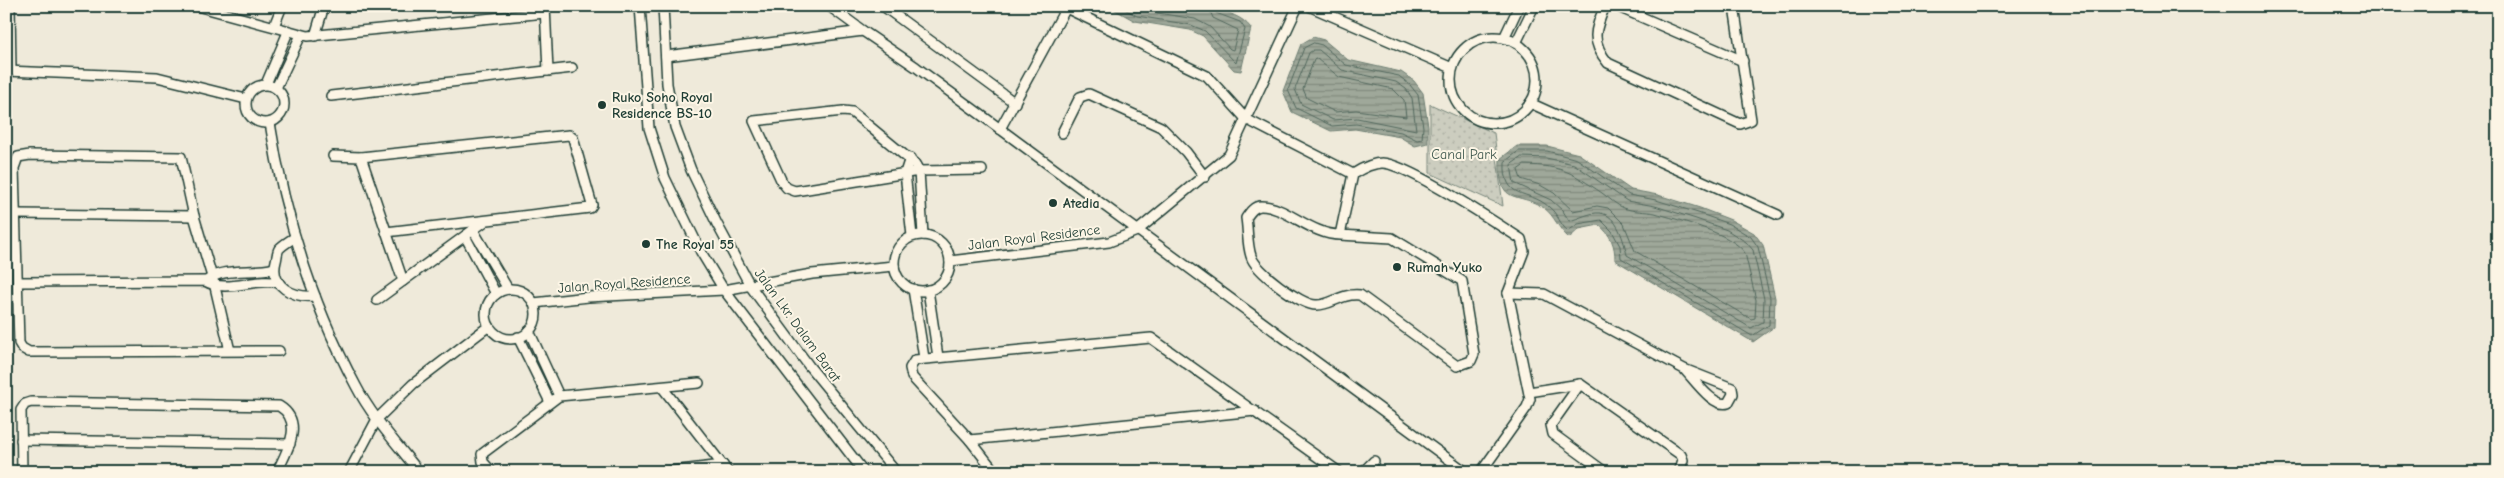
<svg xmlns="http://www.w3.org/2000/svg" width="2504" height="478" font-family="'Comic Neue',sans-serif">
	<defs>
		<pattern id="park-dots" width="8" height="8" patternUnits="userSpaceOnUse" patternTransform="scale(1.25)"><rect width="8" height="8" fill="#cccdbf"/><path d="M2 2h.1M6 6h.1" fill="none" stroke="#afb1a5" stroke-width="1.8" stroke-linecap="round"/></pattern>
		<pattern id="water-rules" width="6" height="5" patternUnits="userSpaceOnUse" patternTransform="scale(1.25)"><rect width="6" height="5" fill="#9fa89a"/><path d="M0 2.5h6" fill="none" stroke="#818a7e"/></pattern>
	</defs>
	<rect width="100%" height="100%" fill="#efeada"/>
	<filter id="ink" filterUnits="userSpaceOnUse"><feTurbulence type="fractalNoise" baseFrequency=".02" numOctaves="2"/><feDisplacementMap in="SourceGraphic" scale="10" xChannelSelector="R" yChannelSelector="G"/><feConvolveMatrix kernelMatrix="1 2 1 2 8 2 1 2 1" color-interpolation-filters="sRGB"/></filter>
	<g filter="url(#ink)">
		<!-- park -->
		<polygon fill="url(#park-dots)" stroke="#76857a" points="1430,104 1494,133 1503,206 1430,173"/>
		<!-- water -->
		<g fill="url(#water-rules)" stroke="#6c7d71">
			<path d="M 1108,6 L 1216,6 C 1229,15 1241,15 1251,28 L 1241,71 L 1234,70 L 1203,36 L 1190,30 L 1135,21 Z"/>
			<polygon points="1313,37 1324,40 1348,60 1401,72 1414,81 1423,93 1428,126 1428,143 1415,146 1400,137 1355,129 1331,131 1292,112 1283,91 1301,44"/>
			<path d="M 1517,146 L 1547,146 L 1579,154 L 1631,190 L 1658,195 L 1700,208 L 1731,220 L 1754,233 L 1763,245 L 1775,298 L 1774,327 L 1753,342 L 1615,260 C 1615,245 1611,235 1599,225 L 1579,229 L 1569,238 C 1558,229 1555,216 1544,208 C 1517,190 1498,208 1500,159 Z"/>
		</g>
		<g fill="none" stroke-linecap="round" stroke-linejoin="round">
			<!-- shore -->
			<g stroke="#52685d" stroke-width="1">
				<polyline points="1119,6 1137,16 1191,25 1205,31 1236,63 1245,29 1240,22 1216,13 1214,6"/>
				<polyline points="1132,6 1139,10 1195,19 1210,27 1230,49 1233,50 1238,30 1213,18 1208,6"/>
				<polygon points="1314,43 1322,45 1346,65 1399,76 1410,85 1418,95 1423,127 1422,139 1417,140 1401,132 1356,124 1332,126 1296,108 1288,90 1304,48"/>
				<polygon points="1314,50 1319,50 1342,70 1396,82 1406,89 1412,98 1416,130 1357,118 1333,120 1301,104 1295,89 1309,53"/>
				<polygon points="1317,59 1339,77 1393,89 1404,100 1406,117 1356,110 1335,112 1307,98 1303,89 1314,60"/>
				<path d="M 1519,151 L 1547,151 L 1577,159 L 1629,195 L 1656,200 L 1698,213 L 1729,224 L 1751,237 L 1758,247 L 1770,298 L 1769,325 L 1752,336 L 1621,258 L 1620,246 L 1612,231 L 1601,220 L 1578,224 L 1568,231 C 1560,225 1558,214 1549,207 C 1528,188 1503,202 1505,162 Z"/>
				<path d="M 1522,157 L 1546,158 L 1574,164 L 1627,201 L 1655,206 L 1696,219 L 1727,230 L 1746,242 L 1753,250 L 1764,299 L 1763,322 L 1751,328 L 1627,255 C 1624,242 1618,215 1600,213 C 1590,212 1578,219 1569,221 L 1563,211 L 1551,200 L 1514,183 L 1511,165 Z"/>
				<path d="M 1525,165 C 1563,166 1571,172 1602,193 C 1609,198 1616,205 1624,208 C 1634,212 1645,211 1655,213 C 1678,220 1732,233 1745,253 L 1756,300 L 1755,318 L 1751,319 L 1635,251 L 1624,224 L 1608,208 L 1597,206 L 1573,211 L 1554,193 L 1540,185 L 1521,179 L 1518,170 Z"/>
			</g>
			<!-- street casing -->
			<g stroke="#1f3d34" stroke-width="12">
				<g id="street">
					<polyline points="10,6 11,71"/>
					<polyline points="197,6 308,36 545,13"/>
					<polyline points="545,6 548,71"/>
					<polyline points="640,6 649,128 665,178 701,252 724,290 864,472"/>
					<polyline points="663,6 667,84 675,127 691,170 717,224 751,287 809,366 896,472"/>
					<polyline points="829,6 863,31"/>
					<polyline points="883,6 1015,103"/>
					<polyline points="1062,6 1207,76 1246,119 1353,174"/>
					<polyline points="1309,6 1452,68"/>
					<path d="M 1605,6 C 1595,30 1590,41 1608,63 L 1740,124 L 1751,120 L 1734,6"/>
					<polyline points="1616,6 1743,61"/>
					<polyline points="274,26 282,6"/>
					<polyline points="315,36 324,6"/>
					<circle cx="1494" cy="80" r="43"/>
					<polyline points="1504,38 1519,6"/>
					<polyline points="1516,43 1534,6"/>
					<polyline points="666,56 863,31 916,67 1466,472"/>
					<polyline points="6,71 157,77 246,99"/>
					<polyline points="266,84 288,32"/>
					<circle cx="265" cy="104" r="19"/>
					<polyline points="276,88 301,35"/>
					<polyline points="331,96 572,68"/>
					<polyline points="1530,103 1778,215"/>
					<path d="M 270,123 C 284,214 312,304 356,386 C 372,417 397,444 419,472"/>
					<polyline points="1000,129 1066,8"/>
					<polyline points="1062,133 1080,97 1089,94 1161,127 1186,152 1205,177"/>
					<polyline points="333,156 361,157 569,135 573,138 592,205 590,208 386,232"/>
					<polyline points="361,157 403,281"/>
					<polyline points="910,158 905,173 912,236"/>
					<polyline points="16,214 194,216"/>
					<polyline points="473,230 508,289"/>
					<polyline points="923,235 919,171 915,164 852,112 843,111 754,121 782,182 787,188 795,191 919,171 982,170"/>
					<path d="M 1340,235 L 1392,238 L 1462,281 L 1474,354 L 1471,361 L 1457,366 L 1360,295 C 1340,293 1331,306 1316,305 C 1301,305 1255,271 1251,256 C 1247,244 1248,230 1246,218 C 1250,212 1254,206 1261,206 C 1286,206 1311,235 1340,235 L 1353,174 C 1361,169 1372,163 1382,163 C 1406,163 1496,223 1521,239 L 1524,251 L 1508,293 L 1530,399 L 1527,407 L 1481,472"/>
					<circle cx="922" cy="263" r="28"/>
					<polyline points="465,236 496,294"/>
					<path d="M 295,237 C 291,240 282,245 279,249 C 277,252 277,258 276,261 C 269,287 294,298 315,296"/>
					<polyline points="950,261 1109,242 1137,231 1229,155 1298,6"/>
					<path d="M 208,280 C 222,267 256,274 274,268"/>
					<path d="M 18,282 L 205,281 C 227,294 255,277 279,283"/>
					<polyline points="913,289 924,358"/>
					<circle cx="511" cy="314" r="25"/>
					<polyline points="928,290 938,357"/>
					<path d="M 1508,293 L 1544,294 L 1684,369 L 1732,388 L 1733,394 L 1728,403 C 1713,408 1694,379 1684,369"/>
					<polyline points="377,300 484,222"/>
					<polyline points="534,303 588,297 724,290 812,274 894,266"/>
					<polyline points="529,331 559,396"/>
					<polyline points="518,337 550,402"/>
					<polyline points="230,351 215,287 194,216 181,157 30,155 18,157 14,168 19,343 22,348 29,352 279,351"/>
					<polyline points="1580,384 1551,425 1553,434 1605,472"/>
					<polyline points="662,387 728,472"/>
					<polyline points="1529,392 1580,384 1681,455 1683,460 1679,472"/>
					<polyline points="21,440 290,444"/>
					<polyline points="970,440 1255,411"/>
					<path d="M 22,472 L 21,410 L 25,404 L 31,402 L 279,406 C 305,422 287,451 277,472"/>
					<polyline points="349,472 377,419 413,384 489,326"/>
					<polyline points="492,472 483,462 482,454 559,396 699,383"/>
					<polyline points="664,472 723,465"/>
					<polyline points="995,472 970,440 912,377 910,368 915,360 1151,338 1339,472"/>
					<polyline points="1363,472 1374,461"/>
				</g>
			</g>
			<!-- street -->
			<use href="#street" stroke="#fcf5e5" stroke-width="9"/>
		</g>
	</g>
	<!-- markers -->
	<g fill="#1f3d34" stroke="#fcf5e5" stroke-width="2">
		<circle cx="602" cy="105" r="5"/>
		<circle cx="1053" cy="203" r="5"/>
		<circle cx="646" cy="244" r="5"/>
		<circle cx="1397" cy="267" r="5"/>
	</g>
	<g text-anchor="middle" stroke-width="4" stroke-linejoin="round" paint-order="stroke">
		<!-- poi labels -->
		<g font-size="14" font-weight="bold" fill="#1f3d34" stroke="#fcf5e5" text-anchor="start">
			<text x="612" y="102">Ruko Soho Royal<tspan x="612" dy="16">Residence BS-10</tspan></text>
			<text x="1063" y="208">Atedia</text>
			<text x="656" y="249">The Royal 55</text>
			<text x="1407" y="272">Rumah Yuko</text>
		</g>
		<!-- park labels -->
		<g font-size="14" fill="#425a50" stroke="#fcf5e5">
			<text x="1464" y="159">Canal Park</text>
		</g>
		<!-- street labels -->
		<g font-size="14" fill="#1f3d34" stroke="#fcf5e5">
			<text transform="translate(1034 237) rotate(-7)" y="5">Jalan Royal Residence</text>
			<text transform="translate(624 283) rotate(-4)" y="5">Jalan Royal Residence</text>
			<text transform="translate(798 325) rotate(54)" y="5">Jalan Lkr. Dalam Barat</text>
		</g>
	</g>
	<!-- margin -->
	<rect width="2504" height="478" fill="none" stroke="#fcf5e5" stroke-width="25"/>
	<rect x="12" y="12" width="2479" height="453" fill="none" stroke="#1f3d34" stroke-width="2" filter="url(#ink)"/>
</svg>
